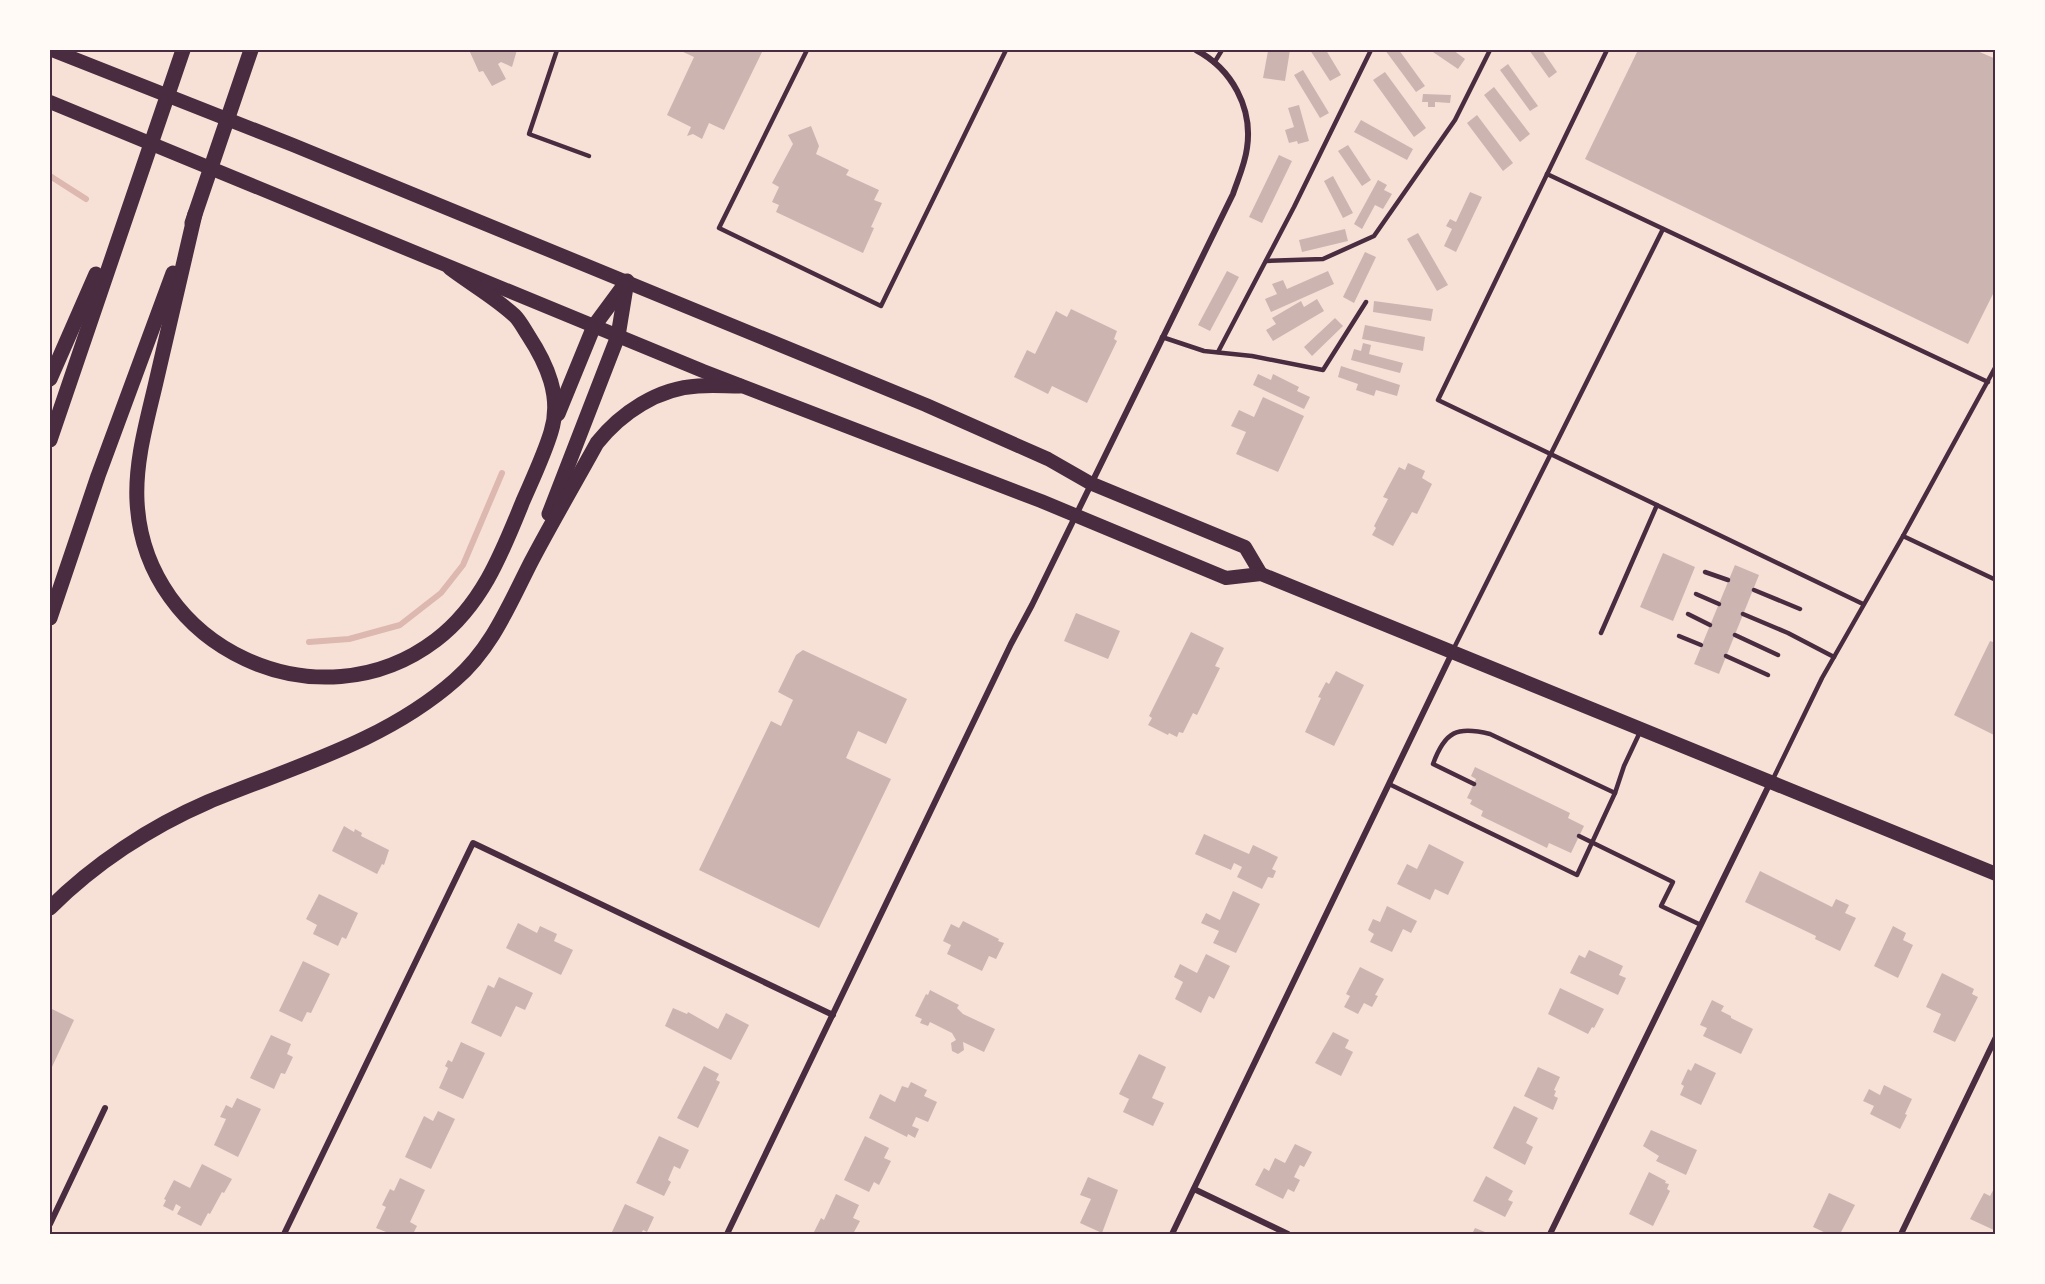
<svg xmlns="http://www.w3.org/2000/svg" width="2045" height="1284" font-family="'PT Sans',sans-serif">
	<rect width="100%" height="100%" fill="#f7e1d7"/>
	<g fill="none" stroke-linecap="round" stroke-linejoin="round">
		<!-- stream -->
		<g stroke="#dcb8b0" stroke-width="6">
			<polyline points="50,176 86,199"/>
			<polyline points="309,642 349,639 400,625 441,593 463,565 502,473"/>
		</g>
	</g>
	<!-- building -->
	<g fill="#ccb4b1">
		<polygon points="469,50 517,50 512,67 501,62 498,64 506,79 492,86 483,71 479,72"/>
		<polygon points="679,50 763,50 724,130 709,123 702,139 693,134 687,136 691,127 667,115 694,57"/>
		<polygon points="1277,50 1290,50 1285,81 1263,78 1268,51 1277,52"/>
		<polygon points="1310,50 1326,50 1341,75 1330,81"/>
		<polygon points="1385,50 1399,50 1425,86 1416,92"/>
		<polygon points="1430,50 1453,50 1465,59 1458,69"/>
		<polygon points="1529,50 1542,50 1557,72 1549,78"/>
		<polygon points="1638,50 1975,50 1996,59 1996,288 1968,344 1585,159"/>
		<polygon points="1508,64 1538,106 1530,111 1500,70"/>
		<polygon points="1303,70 1329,113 1320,118 1294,75"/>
		<polygon points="1385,72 1426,128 1414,137 1373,80"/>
		<polygon points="1494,87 1530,134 1520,142 1484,95"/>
		<polygon points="1423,94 1451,95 1450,103 1435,102 1435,107 1428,107 1428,102 1422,102"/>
		<polygon points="1299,105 1309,141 1298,144 1297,141 1289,143 1285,130 1294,127 1288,108"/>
		<polygon points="1477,115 1513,163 1503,171 1467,123"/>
		<polygon points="1361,120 1413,149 1407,160 1354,132"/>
		<polygon points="811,126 819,146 816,154 849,170 846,175 879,190 874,200 882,203 871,227 874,228 863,253 776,212 779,205 772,202 779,187 772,183 793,144 788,135"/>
		<polygon points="1348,145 1371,180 1362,186 1338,151"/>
		<polygon points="1279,155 1292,161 1262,223 1249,217"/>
		<polygon points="1333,176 1353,213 1343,218 1324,181"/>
		<polygon points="1378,180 1387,185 1384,190 1392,194 1383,209 1375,205 1362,229 1354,224"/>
		<polygon points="1470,192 1482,197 1456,252 1444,246 1452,229 1446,226 1450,219 1456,222"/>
		<polygon points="1345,229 1348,241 1302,252 1299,240"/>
		<polygon points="1418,233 1448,285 1437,291 1407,239"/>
		<polygon points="1365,252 1376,257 1354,303 1343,297"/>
		<polygon points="1227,271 1239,277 1210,331 1198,325"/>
		<polygon points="1328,271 1334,284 1271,312 1265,299 1277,294 1272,284 1283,280 1287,289"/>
		<polygon points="1317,299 1324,311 1273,341 1266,330 1276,324 1272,318 1301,301 1304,307"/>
		<polygon points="1374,301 1433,309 1431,321 1373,312"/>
		<polygon points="1071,309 1117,331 1114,339 1117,341 1087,403 1052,386 1048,394 1014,377 1027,350 1035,354 1056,311 1067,317"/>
		<polygon points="1335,318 1343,326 1312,356 1304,347"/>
		<polygon points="1365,325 1425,337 1423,351 1362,339"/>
		<polygon points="1363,343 1371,345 1369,354 1403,363 1400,373 1351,360 1354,349 1361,351"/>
		<polygon points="1341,366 1400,385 1397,396 1376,390 1374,396 1356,390 1358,384 1338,377"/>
		<polygon points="1258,374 1271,380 1273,374 1299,387 1297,391 1310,397 1304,409 1253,385"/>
		<polygon points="1263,397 1304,416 1278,472 1236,454 1246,432 1231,426 1239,410 1254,417"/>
		<polygon points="1408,463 1425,471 1422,478 1432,484 1417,514 1412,512 1393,546 1372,535 1376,528 1374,526 1388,499 1383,497 1399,467 1405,470"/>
		<polygon points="1663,553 1695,567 1673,621 1640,607"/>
		<polygon points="1735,565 1759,575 1719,674 1694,664"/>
		<polygon points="1076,613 1120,631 1108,659 1064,641"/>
		<polygon points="1191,632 1224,648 1215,666 1220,668 1197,715 1193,713 1183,733 1179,732 1177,737 1169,733 1168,735 1148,725 1152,718 1149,716"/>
		<polygon points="1996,637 1996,736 1954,715 1990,641 1993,642"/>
		<polygon points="803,650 907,699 886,744 858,731 846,758 891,779 819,928 699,870 771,721 781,726 793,700 778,692 796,655"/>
		<polygon points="1336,671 1364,685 1334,746 1305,732 1321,698 1318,697 1326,682 1329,684"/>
		<polygon points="1475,767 1570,813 1568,818 1584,826 1571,853 1549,843 1547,848 1481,816 1483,811 1470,804 1472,800 1467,798 1476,779 1471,776"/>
		<polygon points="344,826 354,832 355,829 362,833 361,836 389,850 384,865 382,864 377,874 332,851"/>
		<polygon points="1204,834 1249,854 1253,845 1278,857 1272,869 1276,871 1273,878 1268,877 1262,889 1237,877 1242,867 1234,863 1231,870 1195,854"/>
		<polygon points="1429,844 1464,862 1448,895 1435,889 1430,900 1397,884 1407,864 1417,869"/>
		<polygon points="1760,871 1832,907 1836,899 1849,905 1845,913 1856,918 1840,951 1815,939 1816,936 1745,902"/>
		<polygon points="1233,891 1260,904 1236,953 1213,943 1219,931 1201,923 1206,913 1220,920"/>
		<polygon points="319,894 358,913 346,939 342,937 338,946 313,934 317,925 306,919"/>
		<polygon points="1387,906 1417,921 1411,933 1403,929 1392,952 1370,942 1374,934 1368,930 1373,919 1380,922"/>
		<polygon points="963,921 999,939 998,941 1004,943 996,959 989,956 982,971 947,954 951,945 943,941 951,924 959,928"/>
		<polygon points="518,923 537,933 540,926 557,934 554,941 573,950 561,975 506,948"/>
		<polygon points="1893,926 1906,933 1903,940 1913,945 1898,978 1874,966"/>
		<polygon points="1589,950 1623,966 1619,975 1626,978 1618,995 1570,973 1579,955 1585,958"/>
		<polygon points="1206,954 1230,966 1214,999 1209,996 1201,1013 1175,999 1183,982 1174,977 1180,964 1197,973"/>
		<polygon points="303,961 330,974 311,1013 307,1012 302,1022 279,1011"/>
		<polygon points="1360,967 1384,979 1375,995 1378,996 1372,1007 1364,1003 1358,1014 1344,1007 1350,996 1346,994"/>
		<polygon points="1942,973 1974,989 1972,994 1978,997 1955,1042 1933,1032 1941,1014 1926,1007"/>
		<polygon points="499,977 533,993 525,1010 516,1006 501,1037 471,1023 488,985 494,988"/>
		<polygon points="1560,988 1604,1009 1594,1028 1592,1027 1588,1034 1548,1014"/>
		<polygon points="930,990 959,1005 957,1008 963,1014 995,1029 984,1052 963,1042 964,1050 958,1054 952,1051 951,1043 956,1040 952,1033 930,1022 928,1026 920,1023 922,1019 915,1016 926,994 928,995"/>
		<polygon points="1712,1000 1724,1006 1721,1011 1731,1016 1731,1018 1753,1029 1741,1054 1703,1036 1707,1028 1700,1025"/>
		<polygon points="50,1008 74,1020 52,1067 50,1066"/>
		<polygon points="673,1008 687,1014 688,1012 718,1029 726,1013 749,1025 731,1060 665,1026"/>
		<polygon points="1333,1032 1349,1040 1345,1048 1353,1052 1341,1076 1315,1063"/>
		<polygon points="271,1035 291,1044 287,1054 293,1057 285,1074 281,1073 274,1089 250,1078"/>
		<polygon points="461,1042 485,1053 463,1099 439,1088 448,1068 445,1066 448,1060 452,1062"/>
		<polygon points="1139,1054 1166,1067 1152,1098 1164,1103 1153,1126 1123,1112 1129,1099 1119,1094"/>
		<polygon points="1695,1063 1716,1073 1701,1105 1680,1095 1684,1086 1681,1084 1688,1069 1691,1071"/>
		<polygon points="704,1066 719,1074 716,1080 720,1082 698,1128 677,1118"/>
		<polygon points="1538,1067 1560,1077 1554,1090 1556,1091 1554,1096 1558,1098 1553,1110 1524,1096"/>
		<polygon points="911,1082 927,1090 924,1096 937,1102 928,1122 916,1117 912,1126 919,1129 915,1138 908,1134 907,1137 869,1118 880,1094 895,1102 902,1086 908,1088"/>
		<polygon points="1884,1085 1912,1099 1905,1114 1907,1115 1900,1129 1870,1114 1874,1106 1863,1101 1869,1089 1880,1095"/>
		<polygon points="237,1098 261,1109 238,1157 214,1145 226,1119 220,1117 226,1105 232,1108"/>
		<polygon points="1514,1106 1538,1118 1526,1143 1533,1147 1525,1165 1493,1148"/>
		<polygon points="438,1111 455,1119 431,1169 405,1157 424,1116 433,1121"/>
		<polygon points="1651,1130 1697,1150 1686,1175 1656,1161 1659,1156 1643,1146"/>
		<polygon points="659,1136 689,1150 680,1169 674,1166 668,1180 671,1182 664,1196 636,1183"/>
		<polygon points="865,1136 889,1148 884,1158 891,1161 879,1185 874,1182 869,1192 844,1180"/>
		<polygon points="1295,1144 1312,1152 1304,1167 1300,1165 1294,1177 1300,1180 1294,1192 1288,1189 1283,1199 1255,1185 1264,1168 1269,1171 1275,1158 1285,1163"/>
		<polygon points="202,1164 232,1179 224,1193 222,1192 210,1214 208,1213 201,1226 177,1214 181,1207 176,1204 173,1211 163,1206 166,1200 164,1199 174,1180 190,1188"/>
		<polygon points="1649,1172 1666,1181 1665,1183 1669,1184 1667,1189 1670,1191 1653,1226 1629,1214"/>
		<polygon points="1486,1176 1513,1191 1508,1200 1513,1202 1505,1217 1473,1201"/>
		<polygon points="1088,1177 1118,1190 1102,1233 1080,1223 1091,1199 1080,1195"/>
		<polygon points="400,1178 425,1190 410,1222 417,1226 413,1234 391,1234 376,1228 386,1207 382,1205 390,1189 394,1191"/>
		<polygon points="1996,1185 1996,1231 1970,1219 1984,1193 1990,1196"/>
		<polygon points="1829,1193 1855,1205 1840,1234 1828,1234 1813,1227"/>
		<polygon points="836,1194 859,1205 853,1218 860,1221 853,1234 813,1234 821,1218 824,1220"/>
		<polygon points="625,1204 654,1217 647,1232 643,1230 641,1234 611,1234"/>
		<polygon points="1475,1228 1490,1234 1472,1234"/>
	</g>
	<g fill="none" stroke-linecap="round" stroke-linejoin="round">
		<!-- service -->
		<g stroke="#4a2c40" stroke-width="4.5">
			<polyline points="557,50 529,134 589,156"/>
			<polyline points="807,50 719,228 881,306 1006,50"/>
			<polyline points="1607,50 1438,400 1863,604"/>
			<polyline points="1214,63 1222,50"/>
			<polyline points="1547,174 1988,382"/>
			<polyline points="1266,261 1323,259 1374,236 1455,120 1490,50"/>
			<polyline points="1162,337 1204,351 1252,356 1323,370 1366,302"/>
			<polyline points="1218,352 1294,207 1371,50"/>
			<polyline points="1903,536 1996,580"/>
			<polyline points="1705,572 1728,580"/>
			<polyline points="1754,590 1800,609"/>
			<polyline points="1696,594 1719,604"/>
			<polyline points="1688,614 1710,625"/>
			<polyline points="1743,614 1788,633 1834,657"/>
			<polyline points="1601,633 1657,505"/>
			<polyline points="1735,635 1778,655"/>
			<polyline points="1679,636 1701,645"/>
			<polyline points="1453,650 1663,229"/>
			<polyline points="1726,656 1768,675"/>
			<polyline points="1772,781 1822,678 1903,536 1996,366"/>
			<polyline points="1389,784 1577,875 1615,793 1624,766 1640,732"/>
			<path d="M 1474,784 L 1433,764 C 1445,731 1457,726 1490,734 L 1615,793"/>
			<polyline points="1579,836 1673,882 1661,906 1701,925"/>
		</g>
		<!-- minor -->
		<g stroke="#4a2c40" stroke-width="6">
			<polyline points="1194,1189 1288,1234"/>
			<polyline points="50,1224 105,1108"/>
			<polyline points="284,1234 473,843 833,1015"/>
			<path d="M 727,1234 L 1011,644 L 1032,605 L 1233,194 C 1238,179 1245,164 1247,148 C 1253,108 1232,69 1196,50"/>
			<polyline points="1172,1234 1452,653"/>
			<polyline points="1550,1234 1770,783"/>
			<polyline points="1901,1234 1996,1037"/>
		</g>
		<!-- primary -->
		<g stroke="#4a2c40" stroke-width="14">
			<polyline points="52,50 293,145 926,405 1048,459 1090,483 1245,547 1261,574"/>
			<polyline points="50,102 703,371 1041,501 1226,578 1261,574 1996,874"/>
		</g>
		<!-- motorway -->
		<g stroke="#4a2c40" stroke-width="15">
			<path d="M 195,214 C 182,270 169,326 156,382 C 147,421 135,461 137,501 C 144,648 319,729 436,640 C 482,605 502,553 523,501 C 533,478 544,455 551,432 C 562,397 547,364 528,335 C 524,329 520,321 515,316 C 496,298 471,284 450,268"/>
			<polyline points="192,223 251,50"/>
			<polyline points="50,379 96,274"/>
			<polyline points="558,414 594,326 625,284"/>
			<polyline points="50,440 183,50"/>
			<polyline points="549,514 618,336 627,281"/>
			<polyline points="50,618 98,476 173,273"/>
			<path d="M 50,908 C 94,864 150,827 208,802 C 292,767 385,742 455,680 C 492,648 509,605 531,562 C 552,522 575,483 597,443 C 621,413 658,388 698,386 C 712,385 726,386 740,386"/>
		</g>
	</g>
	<!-- border -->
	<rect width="2045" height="1284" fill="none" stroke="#fffaf5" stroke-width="102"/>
	<rect x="51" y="51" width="1943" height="1182" fill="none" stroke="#4a2c40" stroke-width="2"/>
</svg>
